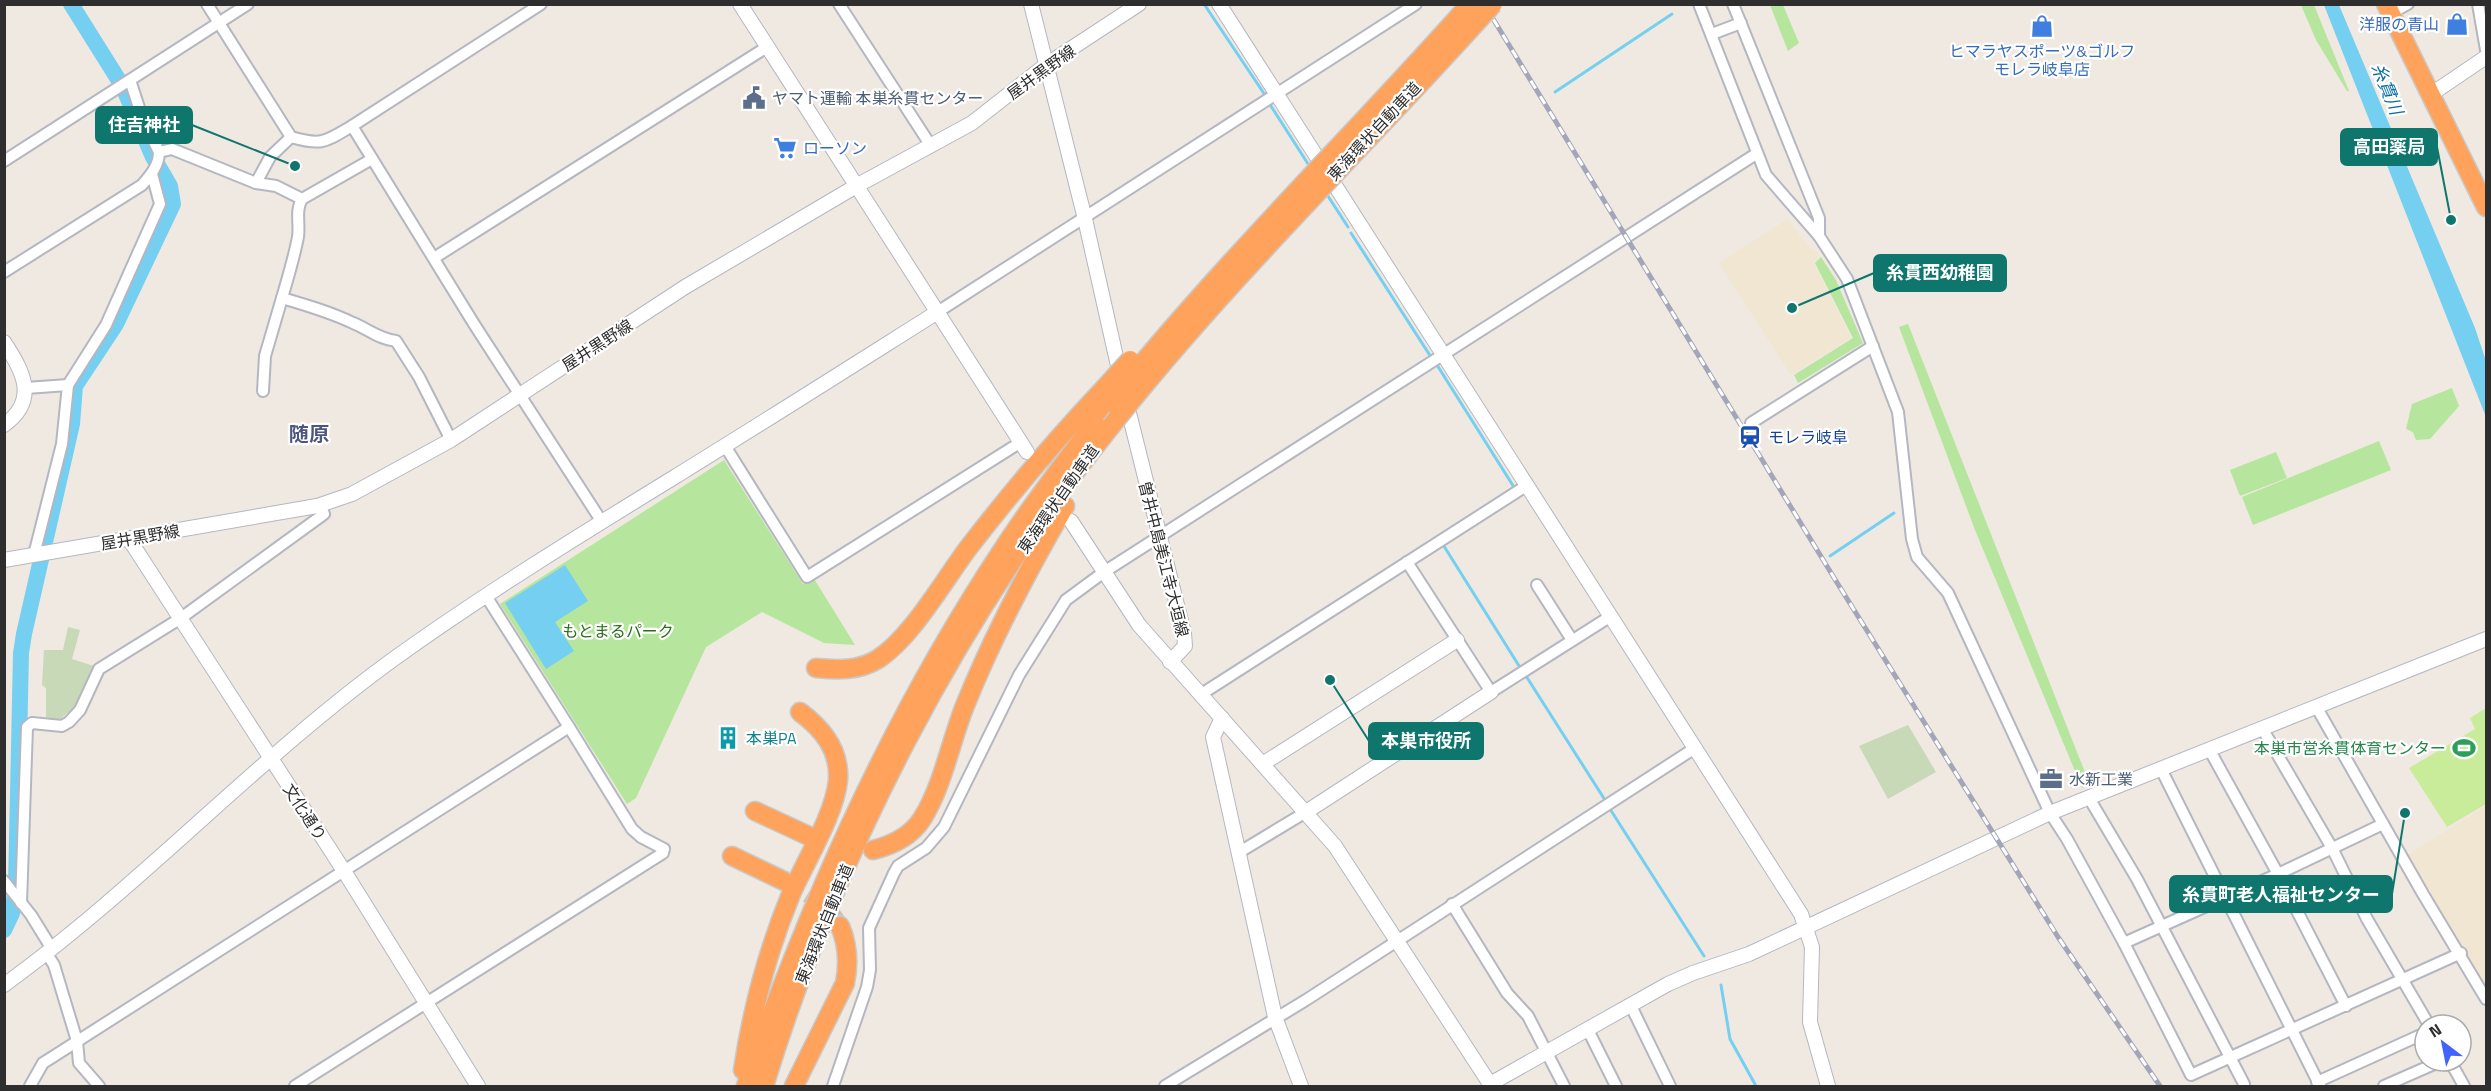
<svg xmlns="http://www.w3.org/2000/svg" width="2491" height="1091" font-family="'Titillium Web','Noto Sans JP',sans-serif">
	<rect width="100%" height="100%" fill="#efe9e1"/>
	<!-- education -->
	<g fill="#f0e6d1">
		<polygon points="1788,219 1806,244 1819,255 1814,263 1851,338 1791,375 1719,263"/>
		<polygon points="2486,806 2486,995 2404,857"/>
	</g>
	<!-- green -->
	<g fill="#b6e59e">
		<polygon points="1770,5 1783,5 1799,43 1788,51"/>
		<polygon points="2301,5 2314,5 2349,91 2347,91 2316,40"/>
		<polygon points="1821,257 1836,280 1863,343 1798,383 1794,375 1853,338 1815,263"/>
		<polygon points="1908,324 2090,785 2082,788 1975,530 1899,327"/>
		<polygon points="2452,388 2459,406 2430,439 2416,440 2413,432 2406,429 2412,404"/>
		<polygon points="2379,441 2391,470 2253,525 2242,497"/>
		<polygon points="2276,452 2287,478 2240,496 2230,470"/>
		<polygon points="724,460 803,584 813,577 855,645 824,643 762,612 706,647 636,798 627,804 500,604"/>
	</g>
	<!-- cemetery -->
	<g fill="#c8d9b8">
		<polygon points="68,627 80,630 72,659 94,666 76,706 60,719 46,719 46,688 42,685 44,650 63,650"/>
		<polygon points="1908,725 1936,772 1888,799 1859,746"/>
	</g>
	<!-- pitch -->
	<polygon fill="#c9ec9a" points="2486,708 2486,804 2447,827 2409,768 2475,729 2470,718"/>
	<!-- water -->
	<g fill="#75cff0">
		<polygon points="2324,5 2339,5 2475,328 2486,361 2486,417"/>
		<polygon points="565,565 588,601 555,622 574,651 546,669 505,603"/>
	</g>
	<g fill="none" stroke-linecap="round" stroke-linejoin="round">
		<!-- stream -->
		<g stroke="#75cff0" stroke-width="3">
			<polyline points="1204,4 1265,95"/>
			<polyline points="1555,92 1672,14"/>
			<polyline points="1269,103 1310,167"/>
			<polyline points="1326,193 1348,227"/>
			<polyline points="1351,233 1431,357"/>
			<polyline points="1437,365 1512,484 1514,488 1510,490"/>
			<polyline points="1442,543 1521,669"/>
			<polyline points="1830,556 1894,513"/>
			<polyline points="1526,676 1605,800"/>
			<polyline points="1610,809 1704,956"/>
			<polyline points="1721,985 1730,1039 1756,1086"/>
		</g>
		<!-- river -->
		<polyline stroke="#75cff0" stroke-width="16" points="4,930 12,913 16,887 21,653 24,634 72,424 75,386 116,324 173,204 170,186 153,157 123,87 71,4"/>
		<!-- highway-tunnel -->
		<path stroke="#c8c4bd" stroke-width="18" stroke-dasharray="18 9" stroke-linecap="butt" d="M 784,881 C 808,893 826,903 840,926"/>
		<!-- street casing -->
		<g stroke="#b4b7c1" stroke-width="14">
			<g id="street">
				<path d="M 207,4 L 291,137 C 322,146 325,142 352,126 L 541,4"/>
				<polyline points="839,4 931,146"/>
				<polyline points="1699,4 1766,175 1819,236 1847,279 1898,412 1912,539 1917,557 1948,593 2050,813 2067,839 2124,943"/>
				<polyline points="1733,4 1819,218 1819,236"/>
				<polyline points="2478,4 2486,50"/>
				<polyline points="2390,14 2408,4"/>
				<polyline points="1712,34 1741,23"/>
				<polyline points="352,126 474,324 602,522"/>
				<polyline points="159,152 172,149 256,183 276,186 302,199"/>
				<path d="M 372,159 L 302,199 C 295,211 300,223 298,237 C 294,258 288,277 282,298 C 306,305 330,312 353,323 C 368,329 379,339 396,341 L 419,377 L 451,440"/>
				<polyline points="4,161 248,4"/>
				<polyline points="256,183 270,157 291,137"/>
				<polyline points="434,258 767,47"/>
				<path d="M 4,272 L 142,185 C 151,175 159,165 159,152 L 142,117 L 130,80"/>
				<polyline points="936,313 1416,4"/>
				<polyline points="26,388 68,385"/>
				<polyline points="263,391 265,356 282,298"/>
				<polyline points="1751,423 1873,346"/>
				<polyline points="725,446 807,577 1021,442"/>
				<polyline points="34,555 62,444 68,385 106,325 160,204 152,174"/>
				<polyline points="1407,562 1491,692 1611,616"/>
				<polyline points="1537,585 1572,640"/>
				<polyline points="1200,695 1526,486"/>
				<polyline points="2317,708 2423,894 2486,999"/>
				<polyline points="2262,728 2332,848 2367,919 2429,1025"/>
				<polyline points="2209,749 2278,874 2346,1006"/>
				<polyline points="2161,769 2320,1086"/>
				<polyline points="2089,798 2137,879 2244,1084"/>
				<polyline points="2383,824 2278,874 2124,943 2191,1075 2461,953"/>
				<polyline points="1238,853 1306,812"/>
				<polyline points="4,881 31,915 52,949"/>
				<polyline points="21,903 27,727 32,723 62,726 69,722 80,710 99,669 181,618 324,514 320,505"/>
				<polyline points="1452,904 1507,993 1528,1016 1564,1086"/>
				<polyline points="47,954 54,965 77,1041 79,1063 99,1086"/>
				<polyline points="1631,1006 1670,1086"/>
				<polyline points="1588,1030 1616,1086"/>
				<polyline points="2450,1061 2464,1086"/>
				<polyline points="2317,1082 2425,1033"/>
				<polyline points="30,1086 43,1063 51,1058 569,727 486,596"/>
				<polyline points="295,1086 663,853 664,849 641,837 632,829 569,727"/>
				<polyline points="833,1086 867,987 870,970 869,928 894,873 898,866 926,848 944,827 1019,675 1066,600 1104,572 1756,154"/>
				<polyline points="1165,1086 1306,1000 1695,748"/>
				<polyline points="2384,1086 2441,1061"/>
			</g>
		</g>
		<!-- secondary casing -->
		<g stroke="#b4b7c1" stroke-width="16">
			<g id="secondary">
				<polyline points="740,4 1027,452"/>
				<polyline points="1031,4 1085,219 1121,379"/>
				<polyline points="1219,4 1801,914 1812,947 1810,1022 1828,1086"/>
				<polyline points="2430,95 2486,57"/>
				<path d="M 4,342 C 23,371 39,400 4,425"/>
				<polyline points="1126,401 1184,633 1185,646 1170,662"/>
				<polyline points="1071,521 1139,625 1335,846 1490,1084"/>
				<polyline points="129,539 344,871 478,1086"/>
				<polyline points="4,560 317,506 352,494 451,440 685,287 858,185 972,123 1046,65 1139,4"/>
				<polyline points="1222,718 1213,737 1275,1017 1301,1086"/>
				<polyline points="1264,763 1457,640"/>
				<polyline points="1306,812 1491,692"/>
				<path d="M 4,985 C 142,885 257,758 395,658 C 487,592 585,532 681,473 C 767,420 852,366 936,313"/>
				<polyline points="1491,1086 1490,1084 1668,984 1693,973 1749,954 2050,813 2486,639"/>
			</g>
		</g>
		<!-- highway casing -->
		<g stroke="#c9c9c9" stroke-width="21">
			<g id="highway">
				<polyline points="2386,4 2486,207"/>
				<path d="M 816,668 C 837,670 859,671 878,659 C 912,637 944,580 969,547 C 1010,494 1053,443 1099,394"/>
				<polyline points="755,811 811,837"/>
				<path d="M 873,850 C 893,845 911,836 922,819 C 943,786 951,739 966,703 C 994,634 1028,570 1065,506"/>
				<polyline points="732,856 784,881"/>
				<path d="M 743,1070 C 752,1010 768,950 791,894 C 805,862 835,814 838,780 C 840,750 823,729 800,712"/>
				<path d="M 746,1086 C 811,897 893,714 1005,546 C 1037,497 1074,450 1110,403"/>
				<path d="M 764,1086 C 835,854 958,616 1111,426"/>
				<path d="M 794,1086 L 845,983 C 849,963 848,945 840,926"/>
			</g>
		</g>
		<!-- street -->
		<use href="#street" stroke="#fff" stroke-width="10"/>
		<!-- secondary -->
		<use href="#secondary" stroke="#fff" stroke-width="14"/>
		<!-- highway -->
		<use href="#highway" stroke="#ffa35c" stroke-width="18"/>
		<!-- rail casing -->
		<g stroke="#a3a6b8" stroke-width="5">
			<polyline id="rail" points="1484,4 1836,581 2058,937 2160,1086"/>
		</g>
		<!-- rail -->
		<use href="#rail" stroke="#fff" stroke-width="3" stroke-dasharray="9" stroke-linecap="butt"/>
		<!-- highway-bridge casing -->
		<g stroke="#c9c9c9" stroke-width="21" stroke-linecap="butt">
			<g id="highway-bridge">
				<polyline points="1099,394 1130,360"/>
				<path d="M 1110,403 C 1222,263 1351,138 1470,4"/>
				<path d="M 1111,426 C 1229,277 1366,146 1493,4"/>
			</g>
		</g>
		<!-- highway-bridge -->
		<use href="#highway-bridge" stroke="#ffa35c" stroke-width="18"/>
	</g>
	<!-- icons -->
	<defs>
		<g id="shop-bare" transform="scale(1.8)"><path d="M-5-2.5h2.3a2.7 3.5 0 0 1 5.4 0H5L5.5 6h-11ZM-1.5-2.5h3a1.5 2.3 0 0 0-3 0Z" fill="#3f7fe0" stroke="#fff" stroke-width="2.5" paint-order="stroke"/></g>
		<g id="civic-bare" transform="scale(1.8)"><path d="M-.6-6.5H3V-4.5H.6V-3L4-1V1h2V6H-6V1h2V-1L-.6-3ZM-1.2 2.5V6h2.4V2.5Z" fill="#5c6f8a" stroke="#fff" stroke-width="2.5" paint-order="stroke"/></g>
		<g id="supermarket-bare" transform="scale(1.8)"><path d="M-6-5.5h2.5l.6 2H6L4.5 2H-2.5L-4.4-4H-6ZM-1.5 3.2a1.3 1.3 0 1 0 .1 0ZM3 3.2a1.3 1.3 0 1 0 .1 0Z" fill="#3f7fe0" stroke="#fff" stroke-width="2.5" paint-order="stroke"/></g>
		<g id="station-bare" transform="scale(1.8)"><path d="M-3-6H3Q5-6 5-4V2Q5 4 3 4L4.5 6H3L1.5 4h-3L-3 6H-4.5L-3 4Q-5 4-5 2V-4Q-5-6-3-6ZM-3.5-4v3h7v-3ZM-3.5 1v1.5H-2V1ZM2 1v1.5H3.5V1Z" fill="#1a4fb4" stroke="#fff" stroke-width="2.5" paint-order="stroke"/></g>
		<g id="building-bare" transform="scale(1.8)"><path d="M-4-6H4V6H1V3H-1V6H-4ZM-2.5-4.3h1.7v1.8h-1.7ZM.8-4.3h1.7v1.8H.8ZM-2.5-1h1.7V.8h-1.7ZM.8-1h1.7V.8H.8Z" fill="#0f9aa8" stroke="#fff" stroke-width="2.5" paint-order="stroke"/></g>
		<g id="stadium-bare" transform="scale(1.8)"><path d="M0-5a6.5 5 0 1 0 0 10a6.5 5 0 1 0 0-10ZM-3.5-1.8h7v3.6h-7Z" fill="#2e9e5b" stroke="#fff" stroke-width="2.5" paint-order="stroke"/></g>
		<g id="office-bare" transform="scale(1.8)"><path d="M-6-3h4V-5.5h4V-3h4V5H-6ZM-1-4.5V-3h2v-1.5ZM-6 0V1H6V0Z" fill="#5c6f8a" stroke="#fff" stroke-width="2.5" paint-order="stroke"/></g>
	</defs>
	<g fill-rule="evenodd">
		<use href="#shop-bare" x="2457" y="24"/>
		<use href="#shop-bare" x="2042" y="26"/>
		<use href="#civic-bare" x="754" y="98"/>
		<use href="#supermarket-bare" x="785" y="148"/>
		<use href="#station-bare" x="1750" y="437"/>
		<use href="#building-bare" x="728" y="738"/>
		<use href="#stadium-bare" x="2464" y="748"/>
		<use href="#office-bare" x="2051" y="779"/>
	</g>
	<g text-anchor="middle" stroke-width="4.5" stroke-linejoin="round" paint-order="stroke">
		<!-- shop labels -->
		<g font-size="16" fill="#366cbe" stroke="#fff" text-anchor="end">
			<text x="2439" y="30">洋服の青山</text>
			<text x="2042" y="57" text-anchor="middle">ヒマラヤスポーツ&amp;ゴルフ<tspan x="2042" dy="18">モレラ岐阜店</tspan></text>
			<text x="803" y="154" text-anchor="start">ローソン</text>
		</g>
		<!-- street labels -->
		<g font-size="16" fill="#2e2e2e" stroke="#fff">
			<text transform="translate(1041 72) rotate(-36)" y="6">屋井黒野線</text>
			<text transform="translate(1374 131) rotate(-47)" y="6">東海環状自動車道</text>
			<text transform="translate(597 345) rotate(-33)" y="6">屋井黒野線</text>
			<text transform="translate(1058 499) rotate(-55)" y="6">東海環状自動車道</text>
			<text transform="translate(140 537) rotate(-10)" y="6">屋井黒野線</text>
			<text transform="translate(1164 559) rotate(76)" y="6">曽井中島美江寺大垣線</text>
			<text transform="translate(305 812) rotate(57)" y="6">文化通り</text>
			<text transform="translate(824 924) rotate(-68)" y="6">東海環状自動車道</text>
		</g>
		<!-- service labels -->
		<g font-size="16" fill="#4e5e75" stroke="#fff" text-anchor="start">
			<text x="772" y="104">ヤマト運輸 本巣糸貫センター</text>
			<text x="2069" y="785">水新工業</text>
		</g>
		<!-- transit labels -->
		<g font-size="16" fill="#164399" stroke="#fff" text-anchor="start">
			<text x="1768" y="443">モレラ岐阜</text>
		</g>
		<!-- park labels -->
		<g font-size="16" fill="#2c6e1b" stroke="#fff">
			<text x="618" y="637">もとまるパーク</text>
		</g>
		<!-- culture labels -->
		<g font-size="16" fill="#0d838f" stroke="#fff" text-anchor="start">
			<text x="746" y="744">本巣PA</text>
		</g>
		<!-- leisure labels -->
		<g font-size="16" fill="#27864d" stroke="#fff" text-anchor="end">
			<text x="2446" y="754">本巣市営糸貫体育センター</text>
		</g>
		<!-- water labels -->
		<g font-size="18" font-style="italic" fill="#0d6fa3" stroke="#fff">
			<text transform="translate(2387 89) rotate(68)" y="6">糸貫川</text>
		</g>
		<!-- quarter labels -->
		<g font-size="20" font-weight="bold" fill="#4d5680" stroke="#fff">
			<text x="309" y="441">随原</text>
		</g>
	</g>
	<!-- callouts -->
	<path fill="none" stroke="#0f766e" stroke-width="2" d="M295 166L192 125M2451 220L2437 147M1792 308L1874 273M1330 680L1369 741M2405 813L2392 894"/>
	<g fill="#0f766e" stroke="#fff" stroke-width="2">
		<circle cx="295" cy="166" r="6"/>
		<circle cx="2451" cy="220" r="6"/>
		<circle cx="1792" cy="308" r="6"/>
		<circle cx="1330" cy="680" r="6"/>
		<circle cx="2405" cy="813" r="6"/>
	</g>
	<g fill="#0f766e" stroke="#0f766e" stroke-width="2">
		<rect x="96" y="107" width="96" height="36" rx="6"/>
		<rect x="2341" y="129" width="96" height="36" rx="6"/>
		<rect x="1874" y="255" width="132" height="36" rx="6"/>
		<rect x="1369" y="723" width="114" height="36" rx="6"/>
		<rect x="2170" y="876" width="222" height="36" rx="6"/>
	</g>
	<g font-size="18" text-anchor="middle" font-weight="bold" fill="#fff">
		<text x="144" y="131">住吉神社</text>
		<text x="2389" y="153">高田薬局</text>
		<text x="1940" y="279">糸貫西幼稚園</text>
		<text x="1426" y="747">本巣市役所</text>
		<text x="2281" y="901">糸貫町老人福祉センター</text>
	</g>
	<!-- border -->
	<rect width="2491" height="1091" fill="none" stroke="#2e2e2e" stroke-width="12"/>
	<!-- north arrow -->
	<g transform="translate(2443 1043) rotate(328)"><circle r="28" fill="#ffffff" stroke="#ababab" stroke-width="1.5"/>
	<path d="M0-4.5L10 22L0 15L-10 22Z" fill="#4264fb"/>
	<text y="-9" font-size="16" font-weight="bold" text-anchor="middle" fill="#2e2e2e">N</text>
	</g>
</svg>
